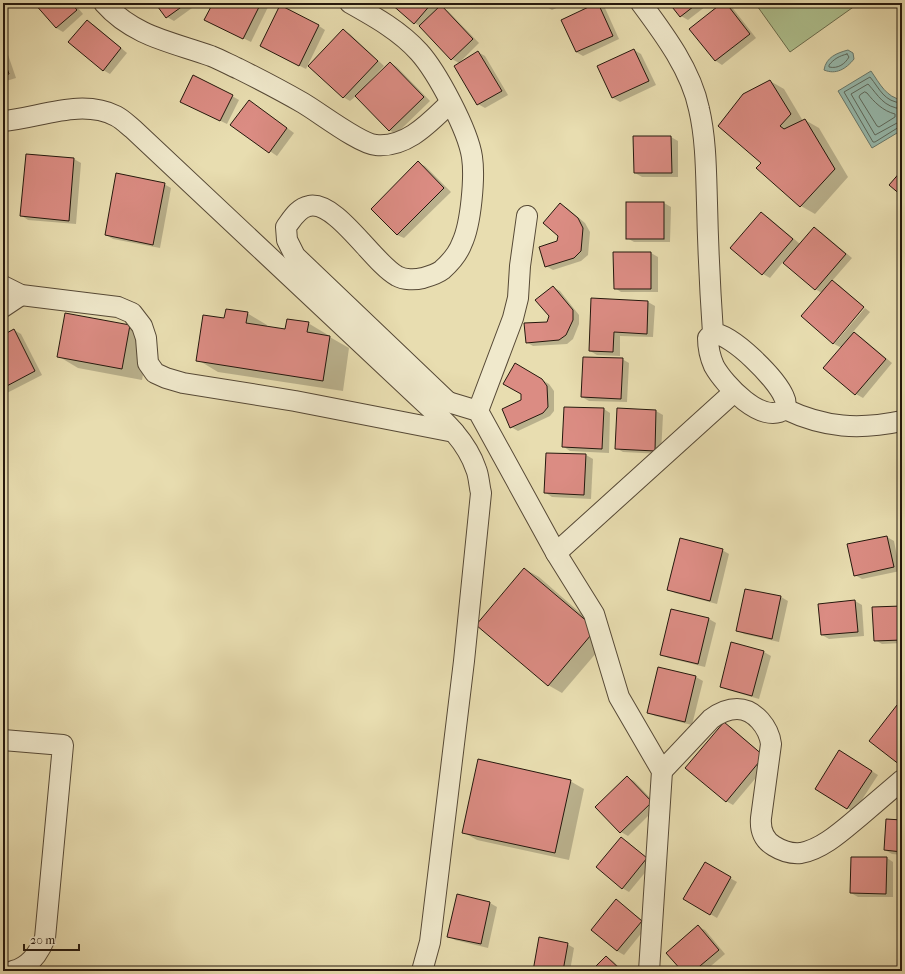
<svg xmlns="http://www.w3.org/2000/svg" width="905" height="974" font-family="'IM FELL French Canon',serif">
	<rect width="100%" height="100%" fill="#e8ddb0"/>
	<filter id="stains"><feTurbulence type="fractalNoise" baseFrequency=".005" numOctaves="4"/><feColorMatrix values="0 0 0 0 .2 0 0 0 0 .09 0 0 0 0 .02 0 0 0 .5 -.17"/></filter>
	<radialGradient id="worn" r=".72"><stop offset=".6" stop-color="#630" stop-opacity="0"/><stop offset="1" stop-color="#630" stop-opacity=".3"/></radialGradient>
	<!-- green -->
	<polygon fill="#afc290" stroke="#6a6d4e" points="755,3 859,3 790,52"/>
	<!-- water -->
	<g fill="#97bbaf" stroke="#697a6e">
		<path d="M 848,50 L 853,53 L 854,59 C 846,69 836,75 824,70 C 826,57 837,53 848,50 Z"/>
		<path d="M 871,71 C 880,84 886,97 902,100 L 902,130 L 872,148 L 838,91 Z"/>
	</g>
	<!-- shadow -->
	<g fill="#0003">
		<polygon points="35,3 74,3 83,14 63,32 56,28"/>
		<polygon points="156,3 199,3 174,21 167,17"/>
		<polygon points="214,3 270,3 251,42 213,23"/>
		<polygon points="391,3 439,3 441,4 440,6 448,11 479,43 459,63 452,59 421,27 415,23"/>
		<polygon points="544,3 567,3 552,10 545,6"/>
		<polygon points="671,3 710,3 688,20 681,16"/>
		<polygon points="723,3 726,3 731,6 756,38 722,65 716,61 690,29"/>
		<polygon points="598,4 605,8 619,39 583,56 576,52"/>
		<polygon points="87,21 94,25 127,53 110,74 103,70"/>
		<polygon points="319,26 325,30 306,69 268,50"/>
		<polygon points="343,30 350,34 384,66 365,86 366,87 391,63 397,67 430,101 396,134 389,130 356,96 350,101 343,97"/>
		<polygon points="3,45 5,46 16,78 3,82"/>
		<polygon points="634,50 641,54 656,85 620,102 613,98"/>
		<polygon points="478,52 485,56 508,95 485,108 478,104 455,66"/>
		<polygon points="770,81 784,89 803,121 805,120 819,128 848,177 815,214 801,206 762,162"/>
		<polygon points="232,96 239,100 227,124 188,105"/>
		<polygon points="256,105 294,133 277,156 232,125"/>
		<polygon points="634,137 671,137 678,141 678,177 642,177 635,173"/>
		<polygon points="27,155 74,159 81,163 76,224 28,220 22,216"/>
		<polygon points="418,163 425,166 451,192 404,238 397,235"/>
		<polygon points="164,184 171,188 160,248 113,239 106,235"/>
		<polygon points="664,203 671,207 670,242 634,242 627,238"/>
		<polygon points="560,204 567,208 585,223 590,232 588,255 581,261 553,270 546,266 558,242"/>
		<polygon points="762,213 768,217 800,244 814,228 821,232 852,258 832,281 839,285 863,306 833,342 822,293 815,289 783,262 770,278 763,274 732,248"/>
		<polygon points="614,253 651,253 658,257 658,292 621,292 615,288"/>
		<polygon points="553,287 560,291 579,315 579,324 573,339 567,344 533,346 526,342 548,322 550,316"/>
		<polygon points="648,302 655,306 653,337 620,336 620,356 597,355 590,351"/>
		<polygon points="865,308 870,312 853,332 861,337 892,363 863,398 856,394 825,368 842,348 834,344"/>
		<polygon points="247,313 267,325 267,327 286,330 308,323 328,335 328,336 349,348 343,391 218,372 198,360 225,319"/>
		<polygon points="130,326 150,337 142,380 78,368 58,356"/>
		<polygon points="14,330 21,334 42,375 3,395 3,336"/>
		<polygon points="622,359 629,363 627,402 589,401 582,397"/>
		<polygon points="516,364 549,384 554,391 554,411 550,416 518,431 511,427 522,401 522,394"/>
		<polygon points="604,409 610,413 609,453 570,451 564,447"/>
		<polygon points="618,409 656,411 663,415 661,454 623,452 616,448"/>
		<polygon points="586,455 593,459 591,499 552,497 546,493"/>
		<polygon points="887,537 894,541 900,571 862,579 855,575"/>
		<polygon points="722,550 729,554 717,604 675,593 668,589"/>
		<polygon points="525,569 539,577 609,638 562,693 548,685"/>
		<polygon points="746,590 781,597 788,601 779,642 744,634 737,630"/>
		<polygon points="855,601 862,605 864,636 829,639 822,635"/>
		<polygon points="902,607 902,643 882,644 875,640"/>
		<polygon points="709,619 716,623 705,667 668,658 661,654"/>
		<polygon points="732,644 764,652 771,656 759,699 728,690 721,686"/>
		<polygon points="659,668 696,677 703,681 692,725 655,716 648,712"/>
		<polygon points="724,723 731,727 770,761 733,805 726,801"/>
		<polygon points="846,755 878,775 854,812 816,788"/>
		<polygon points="627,777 634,781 658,806 628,836 621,832"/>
		<polygon points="570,781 584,789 569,860 477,840 463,832"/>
		<polygon points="902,821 902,855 892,854 885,850"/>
		<polygon points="621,838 628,842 653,863 629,892 622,888"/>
		<polygon points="887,858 893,862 893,897 858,897 851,893"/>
		<polygon points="705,864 737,882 717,918 685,899"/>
		<polygon points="457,896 490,903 497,907 488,948 455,940 448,936"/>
		<polygon points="616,901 623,905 648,925 624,955 617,951"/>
		<polygon points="698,927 705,930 725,954 705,971 683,971"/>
		<polygon points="567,944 574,948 570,971 534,971"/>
		<polygon points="606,957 613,961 623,971 593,971"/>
	</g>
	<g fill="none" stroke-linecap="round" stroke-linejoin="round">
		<!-- shore -->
		<g stroke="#5e6a5e" stroke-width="1">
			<path d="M 847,54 L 849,57 C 845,64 838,69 829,67 L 829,65 C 834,59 839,56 847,54 Z"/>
			<path d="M 865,92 L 867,93 C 874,102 883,111 895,114 L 895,117 L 879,127 L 877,126 L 859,97 L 860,95 Z"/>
			<path d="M 902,103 C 884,102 880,89 870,77 L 844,92 L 873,142 L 875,142 L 899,127 L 902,127"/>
			<path d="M 902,109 C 883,107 879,96 868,84 L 851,94 L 875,135 L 897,123 L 902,122"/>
		</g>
	</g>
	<!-- building -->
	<g fill="#db8c83" stroke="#25180d">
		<polygon points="34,3 71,3 77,10 56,28"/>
		<polygon points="155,3 187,3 166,18"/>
		<polygon points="213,3 261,3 243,39 204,20"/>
		<polygon points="390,3 432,3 414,24"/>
		<polygon points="597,3 598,3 613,36 576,52 561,20"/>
		<polygon points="669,3 698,3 680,17"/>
		<polygon points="722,3 726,3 750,34 715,61 689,29"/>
		<polygon points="280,5 319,25 299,66 260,46"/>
		<polygon points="441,5 473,39 451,60 419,26"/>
		<polygon points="87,20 121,48 103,71 68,42"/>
		<polygon points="343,29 378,61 343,98 308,66"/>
		<polygon points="634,49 649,81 612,98 597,66"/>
		<polygon points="478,51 502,91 477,105 454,66"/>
		<polygon points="3,56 9,74 3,76"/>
		<polygon points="390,62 424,97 389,131 355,96"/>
		<polygon points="193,75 233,95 220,121 180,102"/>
		<polygon points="770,80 791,114 780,126 784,129 805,119 835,169 800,207 756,168 761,163 718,126 743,94"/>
		<polygon points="249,100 287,128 269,153 230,125"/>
		<polygon points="633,136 671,136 672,173 634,173"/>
		<polygon points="26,154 74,158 69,221 20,216"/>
		<polygon points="418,161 444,188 397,235 371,209"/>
		<polygon points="902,170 902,196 889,185"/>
		<polygon points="116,173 165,183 153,245 105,235"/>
		<rect x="626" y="202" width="38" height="37"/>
		<polygon points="560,203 578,218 583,228 581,251 574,258 545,267 539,247 557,241 558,236 543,223"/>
		<polygon points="761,212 793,239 762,275 730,248"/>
		<polygon points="814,227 846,254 815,290 783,263"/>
		<polygon points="613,252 651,252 651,289 614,289"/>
		<polygon points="832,280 864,307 833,344 801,316"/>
		<polygon points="553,286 573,310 573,320 566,335 559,340 526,343 524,323 547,322 549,316 535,300"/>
		<polygon points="591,298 648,301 647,334 614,332 613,352 589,351"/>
		<polygon points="226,309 248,312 246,323 285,329 287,319 309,322 307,332 330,336 323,381 196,361 203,315 224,318"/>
		<polygon points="65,313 130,325 122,369 57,357"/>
		<polygon points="14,329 35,371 3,388 3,335"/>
		<polygon points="854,332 886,359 855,395 823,368"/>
		<polygon points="583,357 623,358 621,399 581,397"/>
		<polygon points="515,363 542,379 547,386 548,407 543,413 510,428 502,409 521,400 521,394 503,384"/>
		<polygon points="564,407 604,408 602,449 562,447"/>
		<polygon points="617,408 656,410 655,451 615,449"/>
		<polygon points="546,453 586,454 584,495 544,493"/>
		<polygon points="887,536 894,567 854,576 847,544"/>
		<polygon points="680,538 723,549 710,601 667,590"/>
		<polygon points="524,568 596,629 548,686 476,625"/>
		<polygon points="745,589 781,596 772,639 736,631"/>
		<polygon points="855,600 858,632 821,635 818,604"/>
		<polygon points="902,606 902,640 874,641 872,607"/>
		<polygon points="671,609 709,618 698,664 660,655"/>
		<polygon points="731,642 764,651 752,696 720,687"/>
		<polygon points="658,667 696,676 685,722 647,713"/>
		<polygon points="897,705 902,709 902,762 900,765 869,741"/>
		<polygon points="724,722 764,756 726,802 685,768"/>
		<polygon points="839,750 872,771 847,809 815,789"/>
		<polygon points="478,759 571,780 555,853 462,833"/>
		<polygon points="627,776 652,802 620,833 595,807"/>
		<polygon points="886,819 902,820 902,852 884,850"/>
		<polygon points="621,837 647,858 622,889 596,867"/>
		<polygon points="851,857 887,857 886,894 850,893"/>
		<polygon points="705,862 731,877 710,915 683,899"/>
		<polygon points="457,894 490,902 481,944 447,937"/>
		<polygon points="616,899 642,921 617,951 591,930"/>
		<polygon points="698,925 719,950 694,971 682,971 666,953"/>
		<polygon points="539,937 568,943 563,971 533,971"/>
		<polygon points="606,956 622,971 591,971"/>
	</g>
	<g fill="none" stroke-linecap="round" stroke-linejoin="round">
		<!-- minor casing -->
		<g stroke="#564936" stroke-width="22">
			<g id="minor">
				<path d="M 104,3 C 133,36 172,42 211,56 C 221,60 230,65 239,69 C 261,80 282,91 303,103 C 320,113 360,144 376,145 C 407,148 430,122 450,103"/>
				<path d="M 350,3 C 375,17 400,31 419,52 C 437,72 468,130 472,157 C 475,177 471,224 462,243 C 458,254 451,262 442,270 C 437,274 430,276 423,278 C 415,280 404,280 397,276 C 373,263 336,200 309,206 C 298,208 292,219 286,227 L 287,240 L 295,256 L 448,402"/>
				<path d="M 641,3 C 664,34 691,70 699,109 C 706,139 706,171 707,203 C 708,246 710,290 713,333 L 708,338 C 708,348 710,357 714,366 C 724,384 762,426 785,409 C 786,405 786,401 784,397 C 776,378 733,335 713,333"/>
				<path d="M 3,121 C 39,118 81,98 116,116 C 122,119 128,125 133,129 L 412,391 C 436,414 465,436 476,469 C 479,476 479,485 481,493 L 464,661 L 430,942 L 422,971"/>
				<polyline points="3,286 21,295 118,307 132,313 142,326 146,338 148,363 155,373 166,378 183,383 295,401 454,432"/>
				<polyline points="3,307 21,295"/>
				<polyline points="435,398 478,411 556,553 594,614 619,697 662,771 649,971"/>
				<path d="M 785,409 C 825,428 859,430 902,421"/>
				<polyline points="478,411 513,318 518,298 520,266 527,216"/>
				<polyline points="556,553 734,392"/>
				<path d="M 3,740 L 63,745 L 45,938 C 39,953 29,967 13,971"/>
				<path d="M 662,771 L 711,719 C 719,713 727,709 737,709 C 755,709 769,728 771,744 L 761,818 C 760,830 764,840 774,846 C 782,851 791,854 801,853 C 823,849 843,830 860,816 C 874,804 888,792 902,780"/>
			</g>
		</g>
		<!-- minor -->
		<use href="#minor" stroke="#f0e9cc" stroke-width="20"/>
	</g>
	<!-- margin -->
	<rect width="905" height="974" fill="none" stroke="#e8ddb0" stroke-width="16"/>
	<rect x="4" y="4" width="897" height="966" fill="none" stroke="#25180d" stroke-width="2"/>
	<rect x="8" y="8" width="889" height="958" fill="none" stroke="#25180d"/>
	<!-- scale -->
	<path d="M24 944v6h55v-6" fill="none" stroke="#25180d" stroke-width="2"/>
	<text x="30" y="944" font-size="12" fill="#25180d" stroke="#f0e9cc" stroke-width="3" paint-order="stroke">20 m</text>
	<rect width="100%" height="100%" filter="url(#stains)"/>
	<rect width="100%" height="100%" fill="url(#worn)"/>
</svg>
